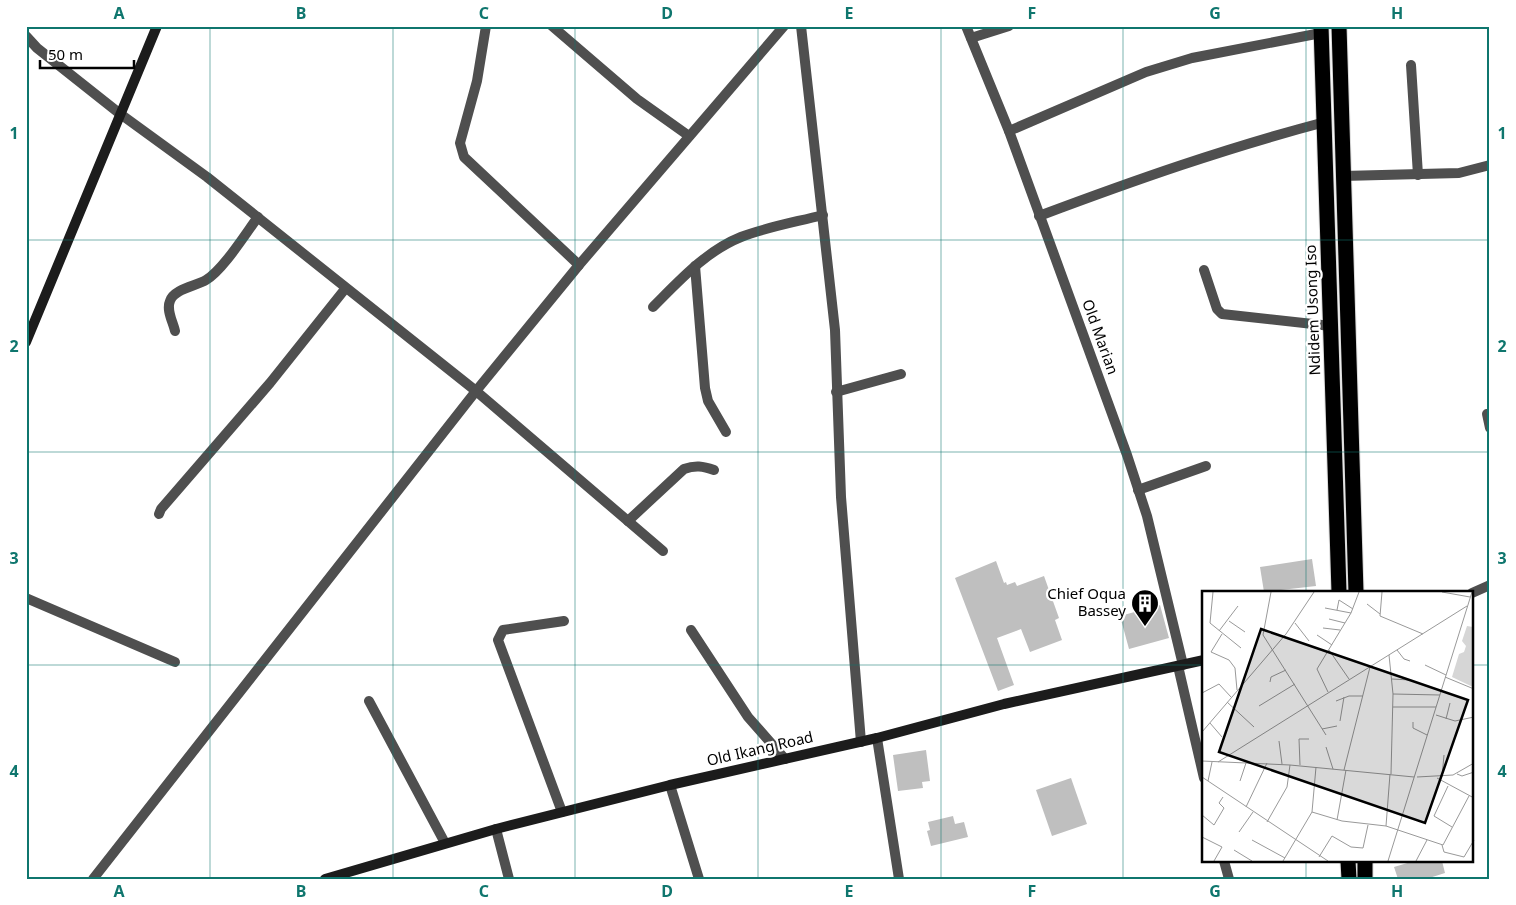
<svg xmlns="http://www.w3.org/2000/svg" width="1516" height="905" font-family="'Noto Sans',sans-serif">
	<rect width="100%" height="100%" fill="#fff"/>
	<!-- building -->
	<g fill="#bfbfbf">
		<polygon points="1312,559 1316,586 1264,592 1260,567"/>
		<polygon points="996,561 1004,583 1006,582 1007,585 1015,582 1017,586 1044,576 1059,618 1055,620 1062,640 1030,652 1021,629 997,638 1014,685 998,691 955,578"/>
		<polygon points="1160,605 1169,638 1129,649 1120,616"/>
		<polygon points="926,750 930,781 922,782 923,788 898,791 893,755"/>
		<polygon points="1071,778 1087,824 1052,836 1036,790"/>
		<polygon points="953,816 955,824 964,822 968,837 931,846 927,831 930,830 928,822"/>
		<polygon points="1414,861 1442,861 1445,873 1426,879 1398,879 1394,867"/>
	</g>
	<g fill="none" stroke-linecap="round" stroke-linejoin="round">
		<!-- highway casing -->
		<g stroke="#dbdbdb" stroke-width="17">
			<g id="highway">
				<polyline points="1321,26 1339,592"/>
				<polyline points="1339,26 1356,592"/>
				<polyline points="1348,861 1349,879"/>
				<polyline points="1365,861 1365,879"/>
			</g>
		</g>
		<!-- street -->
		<g stroke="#4f4f4f" stroke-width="10">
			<polyline points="486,26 477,81 460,143 464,157 579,265"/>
			<polyline points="552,26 637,99 689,136"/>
			<polyline points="801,26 835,330 841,497 861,742"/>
			<polyline points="966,26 1009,131 1127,455 1147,516 1183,665"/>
			<polyline points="26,36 37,48 119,113 207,177 476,391 663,551"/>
			<polyline points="971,38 1009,26"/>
			<polyline points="1411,65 1418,175"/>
			<polyline points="1009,131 1146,72 1192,58 1321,33"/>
			<polyline points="1343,176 1459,173 1490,165"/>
			<path d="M 1039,216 C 1135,180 1226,148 1325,122"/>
			<polyline points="695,266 705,388 708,401 726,432"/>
			<polyline points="1204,270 1217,309 1222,314 1331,326"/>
			<path d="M 653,307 C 679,281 706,251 741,237 C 767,227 796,222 823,215"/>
			<path d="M 175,331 C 173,322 166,310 170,301 C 174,289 196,286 206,280 C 223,270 246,233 258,217"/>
			<polyline points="836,392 901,374"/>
			<polyline points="1487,414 1490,428"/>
			<polyline points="1138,490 1206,466"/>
			<polyline points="159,514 161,509 270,383 345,289"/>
			<path d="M 628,521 L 684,469 C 695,465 703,466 714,470"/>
			<polyline points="1472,593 1490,585"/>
			<polyline points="26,598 175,662"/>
			<polyline points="691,630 748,717 785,759"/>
			<polyline points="1178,666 1204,778"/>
			<polyline points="369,701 445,843"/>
			<polyline points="877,738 899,879"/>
			<polyline points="670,785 699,879"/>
			<polyline points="562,812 498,640 503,630 564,621"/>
			<polyline points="496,829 509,879"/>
			<polyline points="1224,861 1229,879"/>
			<polyline points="93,879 476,391 579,265 784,26"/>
		</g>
		<!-- secondary -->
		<g stroke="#1c1c1c" stroke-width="10">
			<polyline points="26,342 157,26"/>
			<polyline points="325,879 496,829 670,785 877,738 1004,704 1204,660"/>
		</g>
		<!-- highway -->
		<use href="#highway" stroke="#000" stroke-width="15"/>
	</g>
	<!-- grid -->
	<path fill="none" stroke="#0f766e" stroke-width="1" stroke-opacity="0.55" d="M 210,26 L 210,879M 393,26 L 393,879M 575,26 L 575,879M 758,26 L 758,879M 941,26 L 941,879M 1123,26 L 1123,879M 1306,26 L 1306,592M 26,240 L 1490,240M 26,452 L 1490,452M 26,665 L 1204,665M 1472,665 L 1490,665M 1306,861 L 1306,879"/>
	<!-- icons -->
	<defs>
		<g id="building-pin" transform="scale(1.4375)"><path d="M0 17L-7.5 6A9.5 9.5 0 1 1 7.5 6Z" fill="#000" stroke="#fff"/><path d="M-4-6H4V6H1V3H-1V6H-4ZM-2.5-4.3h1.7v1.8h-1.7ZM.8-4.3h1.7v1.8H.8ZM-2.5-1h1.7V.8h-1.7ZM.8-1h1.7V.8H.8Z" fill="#fff"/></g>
	</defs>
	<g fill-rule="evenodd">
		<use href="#building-pin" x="1145" y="603"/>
	</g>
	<g text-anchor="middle" stroke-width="4.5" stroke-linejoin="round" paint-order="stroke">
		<!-- street labels -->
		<g font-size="15" fill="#000" stroke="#fff">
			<text transform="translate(1313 310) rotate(-92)" y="5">Ndidem Usong Iso</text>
			<text transform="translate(1100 337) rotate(70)" y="5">Old Marian</text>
			<text transform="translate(760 749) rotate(-13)" y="5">Old Ikang Road</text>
		</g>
		<!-- poi labels -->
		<g font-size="15" fill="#000" stroke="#fff" text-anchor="end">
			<text x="1126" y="599">Chief Oqua<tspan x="1126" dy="17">Bassey</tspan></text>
		</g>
	</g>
	<!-- overview -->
	<g transform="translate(1202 591)">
		<rect width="271" height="271" fill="#fff"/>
		<path d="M 265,35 L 271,36 L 271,96 L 250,86 L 257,63 L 262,61 L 264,55 L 260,50 Z" fill="#d6d6d6"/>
		<path fill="none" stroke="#999" stroke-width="1" d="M 11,1 L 8,32 L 39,57M 69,1 L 61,44 L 124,144M 180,1 L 178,25 L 221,43M 240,1 L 268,6M 165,13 L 178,23M 123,17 L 149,22M 135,19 L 137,9 L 151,18M 127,28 L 143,32M 27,30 L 43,41M 93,32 L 107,50M 121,37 L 138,39M 17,40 L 36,15M 20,43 L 9,61 L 27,69 L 33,77 L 35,99M 115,44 L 130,54M 127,59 L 147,88M 195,59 L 202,68 L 208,70M 187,64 L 191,103 L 189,183M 223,74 L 244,84M 243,86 L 272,98M 190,88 L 208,89M 68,91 L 69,86 L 84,79M 126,101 L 115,78 L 149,22 L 157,1M 0,102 L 17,93 L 29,106M 191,103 L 238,104M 134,110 L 147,105 L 161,105M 25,111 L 52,136M 57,115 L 93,93M 191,116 L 234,116M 234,124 L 253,130 L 272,126M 244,128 L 248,112M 138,130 L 142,106M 211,131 L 211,137 L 225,144M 8,132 L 20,146M 120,138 L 135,135M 0,141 L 84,43 L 112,1M 77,150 L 80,173M 124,156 L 131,178M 0,170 L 88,174 L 212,186M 16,171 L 265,15M 98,174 L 97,148 L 107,148M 142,179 L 168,76M 255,183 L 260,185 L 272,181M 0,186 L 126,270M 215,186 L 251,184 L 272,172M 240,186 L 242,164M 235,187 L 272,207M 6,190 L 10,171M 38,190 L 44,172M 246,195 L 232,225 L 250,236M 44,216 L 65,172M 110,221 L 140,230 L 184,235 L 241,254 L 267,205M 0,224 L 12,234 L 22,217 L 17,212 L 21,206M 135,229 L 144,179M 65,231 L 85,196 L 88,174M 184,235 L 188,183M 37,241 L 51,221M 0,246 L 20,256 L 12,270M 50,249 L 83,267M 240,254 L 242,261 L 262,266 L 272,249M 32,259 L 50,270M 117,266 L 130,245 L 149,256 L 161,257 L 166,234M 81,270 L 110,221 L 114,176M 186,270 L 270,1M 214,270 L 225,249"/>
		<path fill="#000" fill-opacity="0.15" stroke="#000" stroke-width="2.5" d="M 59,38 L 266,109 L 223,232 L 17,161 Z"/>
		<rect width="271" height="271" fill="none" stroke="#000" stroke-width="2.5"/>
	</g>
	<!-- border -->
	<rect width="1516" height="905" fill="none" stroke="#ffffff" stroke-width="55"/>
	<!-- scale -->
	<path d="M40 60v8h94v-8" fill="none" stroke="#000000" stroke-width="2.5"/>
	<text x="48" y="60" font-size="15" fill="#000000" stroke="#ffffff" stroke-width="4" paint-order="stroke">50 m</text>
	<rect x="28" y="28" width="1460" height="850" fill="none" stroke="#0f766e" stroke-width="2"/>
	<g font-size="16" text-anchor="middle" font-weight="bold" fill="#0f766e">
		<text x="119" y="19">A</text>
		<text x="301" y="19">B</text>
		<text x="484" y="19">C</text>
		<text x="667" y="19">D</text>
		<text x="849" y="19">E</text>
		<text x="1032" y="19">F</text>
		<text x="1215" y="19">G</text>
		<text x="1397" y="19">H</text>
		<text x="14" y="139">1</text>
		<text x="1502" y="139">1</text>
		<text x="14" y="352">2</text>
		<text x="1502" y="352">2</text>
		<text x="14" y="564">3</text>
		<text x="1502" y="564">3</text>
		<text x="14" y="777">4</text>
		<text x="1502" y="777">4</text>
		<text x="119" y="897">A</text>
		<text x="301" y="897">B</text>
		<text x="484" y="897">C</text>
		<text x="667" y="897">D</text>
		<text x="849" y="897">E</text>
		<text x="1032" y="897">F</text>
		<text x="1215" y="897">G</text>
		<text x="1397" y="897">H</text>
	</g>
</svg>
